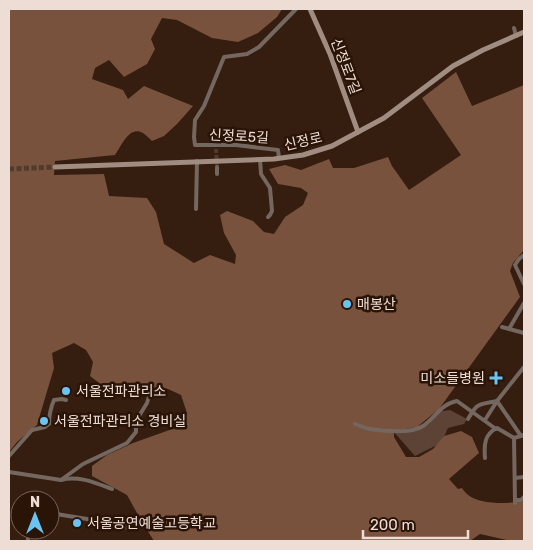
<svg xmlns="http://www.w3.org/2000/svg" width="533" height="550" font-family="Rubik,'Noto Sans KR',sans-serif">
	<rect width="100%" height="100%" fill="#351d10"/>
	<!-- green -->
	<polygon fill="#5d4335" points="450,410 467,419 464,424 448,428 441,443 415,456 393,431 412,429 429,424 437,412"/>
	<!-- forest -->
	<path fill="#78523d" d="M 9,9 L 282,9 L 277,17 L 258,33 L 238,42 L 212,38 L 177,20 L 162,18 L 151,39 L 155,49 L 147,64 L 124,77 L 109,60 L 95,68 L 92,79 L 123,90 L 128,99 L 144,86 L 193,106 L 177,124 L 164,136 L 152,141 C 149,138 146,135 143,133 C 129,125 121,147 115,155 L 55,161 L 54,175 L 104,174 L 109,196 L 147,198 L 156,212 L 164,244 L 194,263 L 210,255 L 235,264 L 236,255 L 224,233 L 220,215 L 227,211 L 253,221 L 264,232 L 274,234 L 285,217 L 303,205 L 308,193 L 301,188 L 278,184 L 269,169 L 285,165 L 301,170 L 329,159 L 333,168 L 354,168 L 388,157 L 392,166 L 409,190 L 461,155 L 422,98 L 456,72 L 472,106 L 524,85 L 524,250 L 513,263 L 510,271 L 520,297 L 439,409 L 417,427 L 394,431 L 394,437 L 406,457 L 419,457 L 433,449 L 444,436 L 461,431 L 472,437 L 479,453 L 449,479 L 458,489 L 462,488 C 463,490 465,492 467,494 C 478,505 510,504 524,501 L 524,541 L 511,541 L 480,534 L 470,541 L 154,541 L 142,522 L 127,495 L 92,476 L 92,466 L 107,455 L 133,443 L 175,428 L 187,413 L 181,395 L 168,389 L 152,387 L 107,389 L 90,376 L 93,362 L 86,350 L 74,343 L 52,353 L 54,368 L 37,425 L 17,442 L 9,452 Z"/>
	<g fill="none" stroke-linecap="round" stroke-linejoin="round">
		<!-- street-tunnel -->
		<polyline stroke="#513a2e" stroke-width="4" stroke-dasharray="4 2" stroke-linecap="butt" points="216,149 217,167"/>
		<!-- secondary-tunnel -->
		<polyline stroke="#513a2e" stroke-width="5" stroke-dasharray="5 2.5" stroke-linecap="butt" points="9,169 55,167"/>
		<!-- street -->
		<g stroke="#736760" stroke-width="4">
			<polyline points="514,28 516,36"/>
			<polyline points="279,158 278,150 236,145 195,145 194,137 195,120 204,106 224,57 247,54 259,47 296,9"/>
			<polyline points="260,159 261,174 270,188 272,211 270,215 268,217"/>
			<polyline points="217,167 217,174"/>
			<polyline points="196,209 197,161"/>
			<polyline points="524,255 519,259 515,265 524,284"/>
			<polyline points="502,327 524,333"/>
			<polyline points="509,329 524,303"/>
			<path d="M 468,419 C 478,402 478,405 497,401"/>
			<polyline points="485,420 497,401"/>
			<path d="M 355,424 C 360,426 365,428 370,429 C 384,431 411,434 423,426 C 434,419 442,403 457,401 L 496,429"/>
			<polyline points="521,436 497,401 524,367"/>
			<polyline points="514,438 515,503"/>
			<path d="M 9,456 L 32,430 L 45,427 L 49,424 C 49,417 51,407 54,400 L 62,399 L 66,400"/>
			<path d="M 485,458 C 484,446 484,434 497,428 L 514,438 L 524,435"/>
			<path d="M 9,472 L 61,480 C 78,475 96,483 112,489"/>
			<polyline points="515,478 524,477"/>
			<polyline points="61,480 83,464 127,443 136,432 136,421 147,403 151,390"/>
			<polyline points="515,500 521,500 524,497"/>
			<polyline points="50,513 87,519 129,528"/>
			<polyline points="28,530 28,541"/>
		</g>
		<!-- secondary -->
		<g stroke="#a08c81" stroke-width="5">
			<polyline points="310,9 330,54 358,132"/>
			<polyline points="55,167 274,159 303,155 332,146 384,118 453,66 483,50 524,32"/>
		</g>
	</g>
	<!-- markers -->
	<g fill="#6ac3f1" stroke="#2a1407" stroke-width="2">
		<circle cx="347" cy="304" r="5"/>
		<path d="M493.5 370.5h5v5h5v5h-5v5h-5v-5h-5v-5h5z"/>
		<circle cx="66" cy="391" r="5"/>
		<circle cx="44" cy="421" r="5"/>
		<circle cx="77" cy="523" r="5"/>
	</g>
	<g text-anchor="middle" stroke-width="5" stroke-linejoin="round" paint-order="stroke">
		<!-- street labels -->
		<g font-size="14" fill="#eeddd5" stroke="#2a1407">
			<text transform="translate(346 66) rotate(69)" y="5">신정로7길</text>
			<text transform="translate(239 136) rotate(3)" y="5">신정로5길</text>
			<text transform="translate(303 141) rotate(-13)" y="5">신정로</text>
		</g>
		<!-- poi labels -->
		<g font-size="14" fill="#eeddd5" stroke="#2a1407" text-anchor="start">
			<text x="357" y="309">매봉산</text>
			<text x="485" y="383" text-anchor="end">미소들병원</text>
			<text x="76" y="396">서울전파관리소</text>
			<text x="54" y="426">서울전파관리소 경비실</text>
			<text x="87" y="528">서울공연예술고등학교</text>
		</g>
	</g>
	<!-- border -->
	<rect width="533" height="550" fill="none" stroke="#eeddd5" stroke-width="20"/>
	<!-- north arrow -->
	<g transform="translate(35 515)"><circle r="24" fill="#2a1407" stroke="#786459"/>
	<path d="M0-4L9 19L0 12L-9 19Z" fill="#6ac3f1"/>
	<text y="-8" font-size="14" font-weight="bold" text-anchor="middle" fill="#eeddd5">N</text>
	</g>
	<!-- scale -->
	<path d="M363 530v8h105v-8" fill="none" stroke="#eeddd5" stroke-width="2.5"/>
	<text x="370" y="530" font-size="15" fill="#eeddd5" stroke="#2a1407" stroke-width="4" paint-order="stroke">200 m</text>
</svg>
